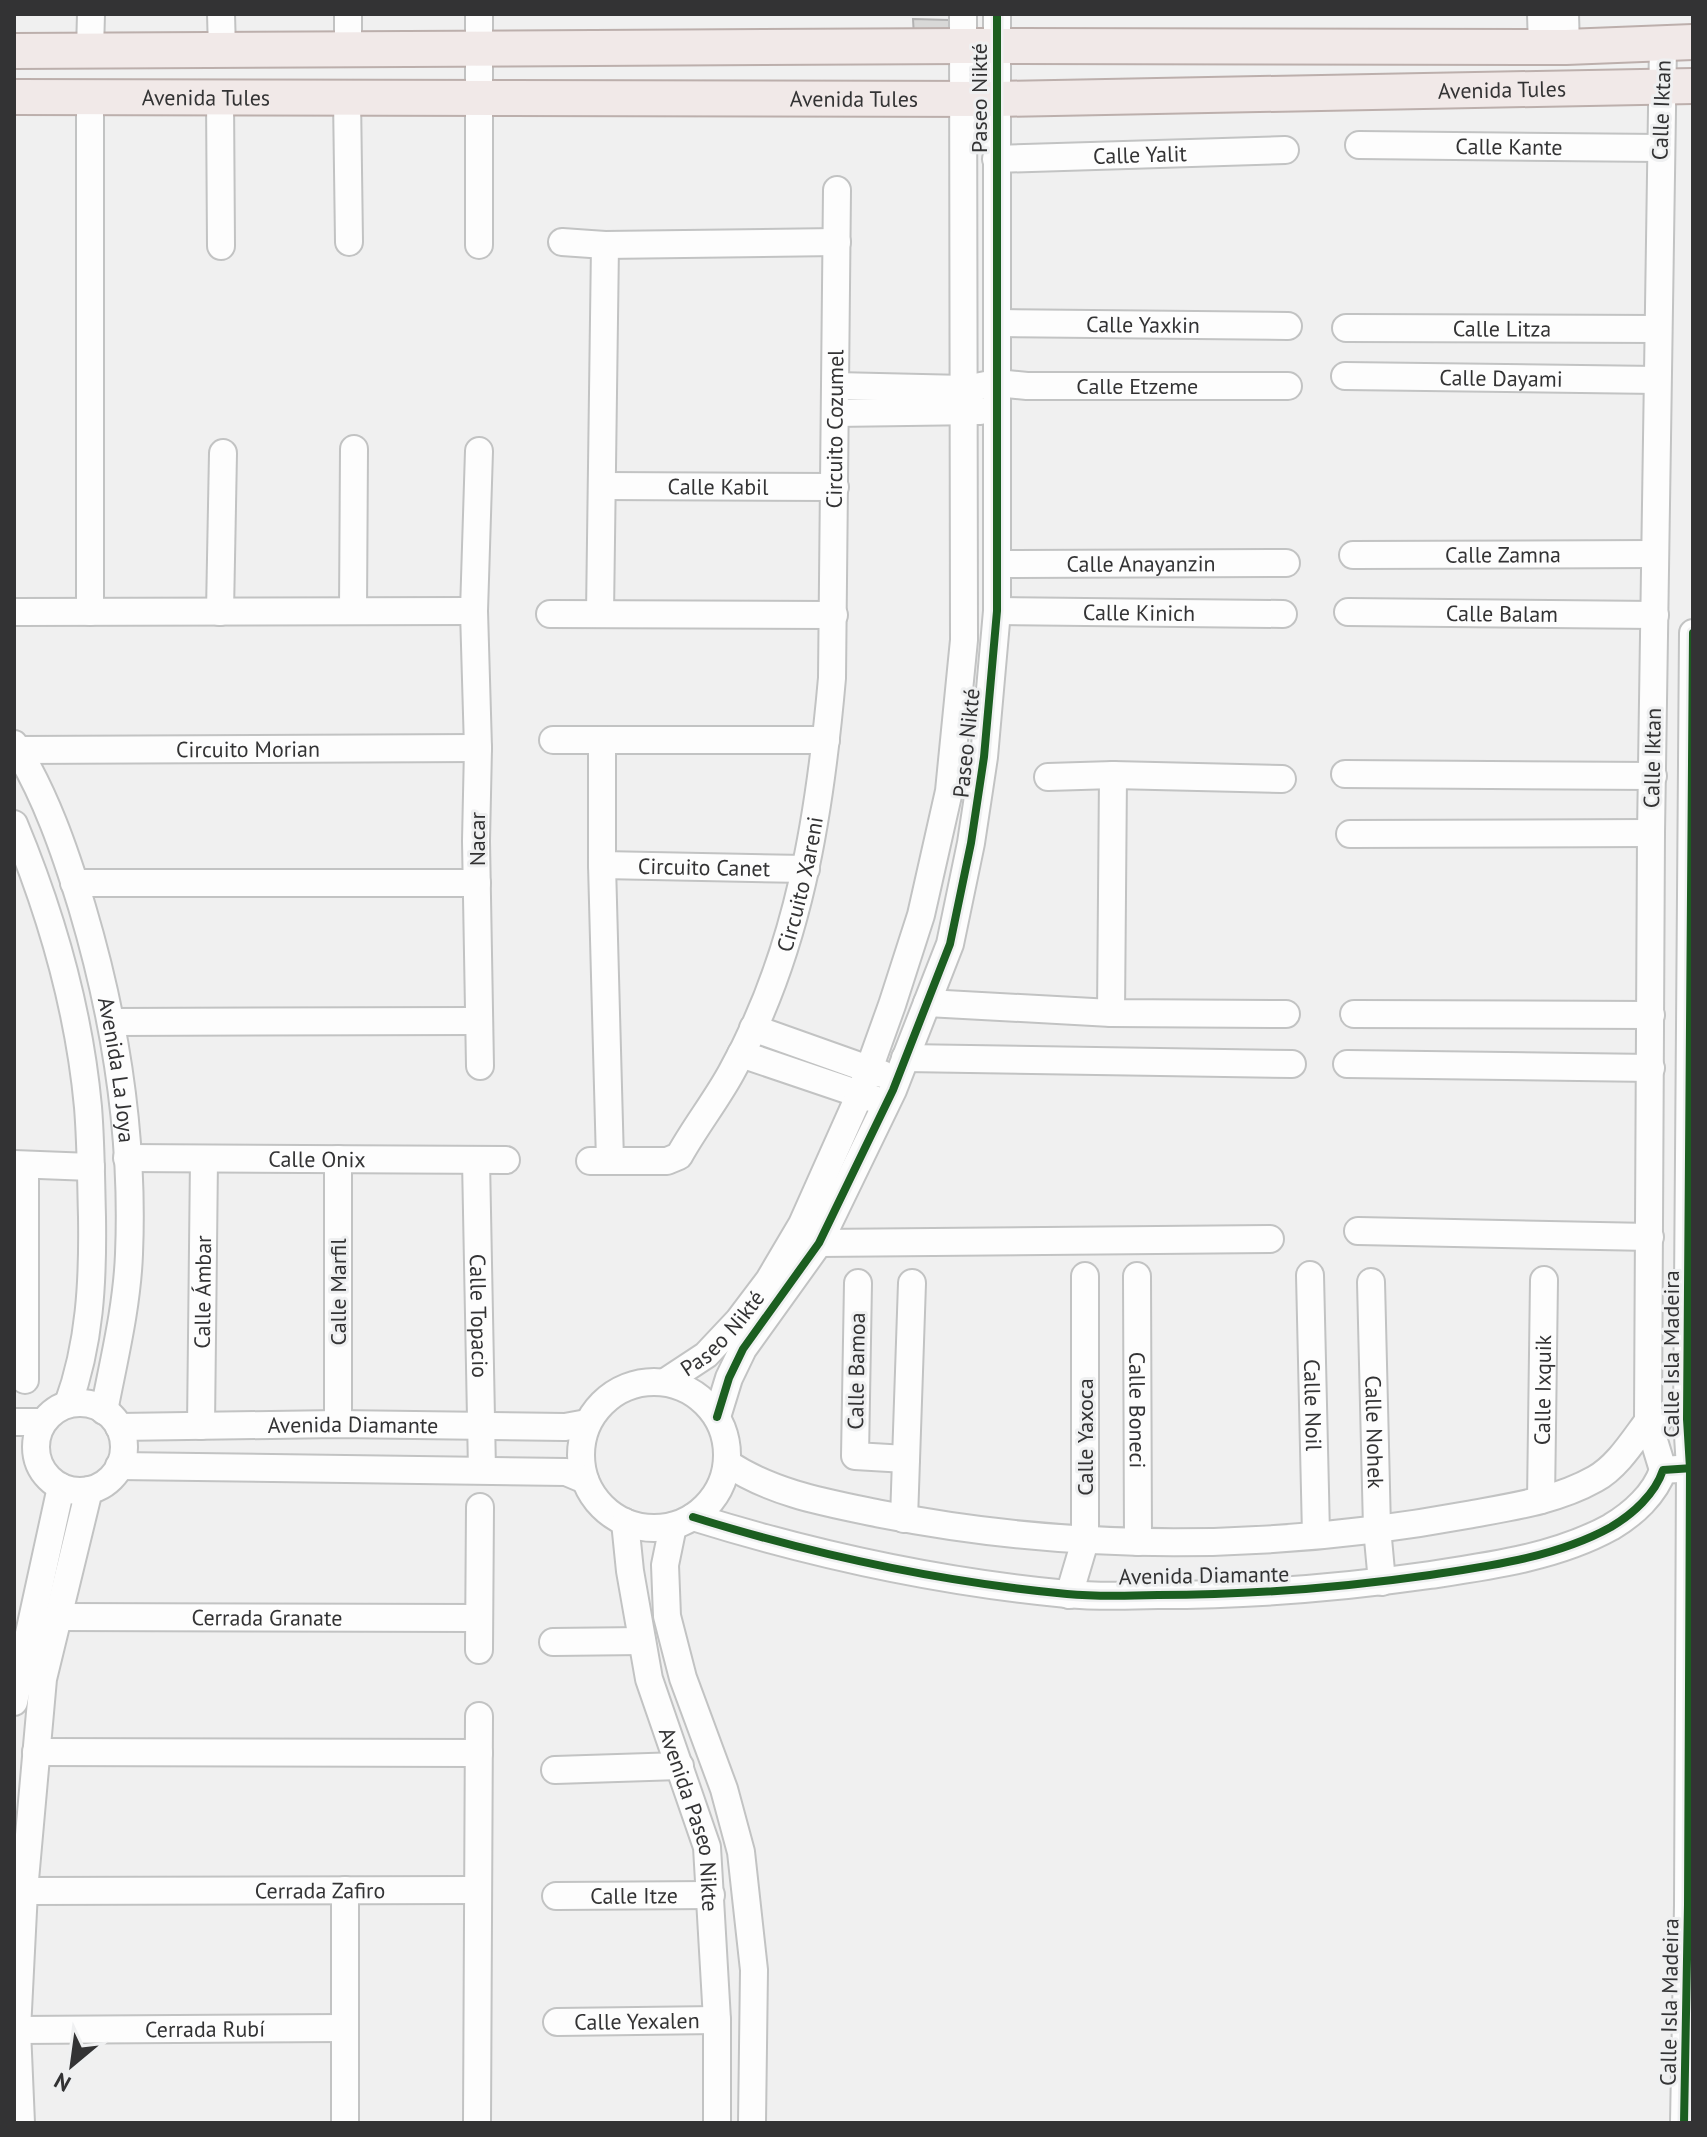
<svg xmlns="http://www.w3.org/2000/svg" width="1707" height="2137" font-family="'PT Sans',sans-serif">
	<rect width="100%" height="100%" fill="#f0f0f0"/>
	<!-- building -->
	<polygon fill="#d8d8d7" stroke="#b2b2b2" stroke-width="2" points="913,19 949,20 950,38 914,37"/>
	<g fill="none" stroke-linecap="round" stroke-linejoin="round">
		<!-- minor casing -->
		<g stroke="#c2c3c3" stroke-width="30">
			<g id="minor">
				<polyline points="221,14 222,50"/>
				<polyline points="1541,14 1542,47"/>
				<polyline points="1565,14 1566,47"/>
				<polyline points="1663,44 1651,833 1648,1421 1663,1470"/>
				<polyline points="90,50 91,14"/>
				<polyline points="348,50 348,14"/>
				<polyline points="220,97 221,246"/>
				<polyline points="347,98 349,242"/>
				<path id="s1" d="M 1359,145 L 1660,148"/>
				<path id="s2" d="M 996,159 L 1285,150"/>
				<polyline points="562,242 605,245 837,242"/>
				<polyline points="479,245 479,14"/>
				<path id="s3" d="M 997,323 L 1288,326"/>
				<path id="s4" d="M 1346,328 L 1658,329"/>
				<path id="s5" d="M 1345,376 L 1657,380"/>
				<path id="s6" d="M 836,386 L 965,389 L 996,383 L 1027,386 L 1288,386"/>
				<polyline points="835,413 980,411"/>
				<polyline points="479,451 474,611 478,748 476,841 480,1066"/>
				<path id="s7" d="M 602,486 L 835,487"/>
				<path id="s8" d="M 1353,555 L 1655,554"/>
				<path id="s9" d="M 997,564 L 1286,563"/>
				<polyline points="353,611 354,449"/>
				<path id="s10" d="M 997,611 L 1283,614"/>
				<polyline points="14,612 474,611"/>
				<polyline points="90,612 90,97"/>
				<polyline points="220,612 223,453"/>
				<path id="s11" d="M 1348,612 L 1655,615"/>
				<polyline points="550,614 834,615"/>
				<polyline points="600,614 605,245"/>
				<polyline points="553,740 826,740"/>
				<polyline points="602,741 602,865 610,1161"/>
				<path id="s12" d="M 14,744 C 45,793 65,851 82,907 C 116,1021 134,1134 129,1254 C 127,1307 114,1359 104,1411"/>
				<path id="s13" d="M 18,750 L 478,748"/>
				<polyline points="1345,774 1653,776"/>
				<polyline points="1048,777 1113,775 1282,779"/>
				<path d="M 14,824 C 51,913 79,1010 88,1107 C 91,1144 91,1181 92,1217 C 93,1281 90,1344 68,1404"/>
				<polyline points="1350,834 1651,833"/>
				<path id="s14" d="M 602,865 L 806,869"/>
				<polyline points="74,883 477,883"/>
				<polyline points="927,1003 1111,1013 1286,1014"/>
				<polyline points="1111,1013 1113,775"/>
				<polyline points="1354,1014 1651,1015"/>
				<polyline points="112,1022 479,1021"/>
				<polyline points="753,1028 882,1074"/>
				<polyline points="741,1054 874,1099"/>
				<polyline points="905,1058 1292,1064"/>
				<polyline points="1347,1064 1651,1068"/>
				<path id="s15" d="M 127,1158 L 506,1160"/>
				<path id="s16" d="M 476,1160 L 482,1470"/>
				<path id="s17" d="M 590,1161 L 667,1161 L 679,1156 C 695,1127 715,1102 731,1073 C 799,952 820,814 832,678 L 837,190"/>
				<polyline points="14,1164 91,1167"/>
				<polyline points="25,1165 25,1380"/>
				<polyline points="1358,1231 1650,1237"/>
				<polyline points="819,1243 1270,1239"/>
				<path id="s18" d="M 1310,1275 L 1316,1534"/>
				<path id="s19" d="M 1137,1276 L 1138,1542"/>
				<path id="s20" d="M 1371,1282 L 1377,1528 L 1382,1582"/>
				<polyline points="858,1283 855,1456 906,1459"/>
				<circle cx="654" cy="1455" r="73"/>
				<path id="s21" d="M 665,1382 L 706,1355 L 738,1321 L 769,1280 L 802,1224 L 860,1094 L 892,1005 L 921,915 L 949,791 L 964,640 L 963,14"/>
				<circle cx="80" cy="1447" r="44"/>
				<polyline points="717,1417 729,1378 743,1349 819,1243 893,1090 950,944 971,843 984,757 997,611 997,14"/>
				<polyline points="14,1422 43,1422"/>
				<polyline points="338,1424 338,1159"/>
				<path id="s22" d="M 201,1426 L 204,1159"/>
				<path id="s23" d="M 119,1427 L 338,1424 L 565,1427 L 587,1423"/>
				<path d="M 727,1463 C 773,1494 828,1503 881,1514 C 1074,1552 1273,1551 1467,1515 C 1510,1507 1556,1501 1595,1479 C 1617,1467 1633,1441 1648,1421 L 1658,1421"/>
				<polyline points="119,1466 566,1472 585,1480"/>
				<path id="s24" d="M 1541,1500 L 1544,1280"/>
				<path d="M 693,1517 C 815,1555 940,1582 1067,1594 C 1097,1597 1128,1596 1158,1595 C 1250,1595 1339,1588 1430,1575 C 1490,1566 1557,1557 1611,1527 C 1633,1514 1655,1494 1663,1470 L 1678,1469"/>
				<polyline points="904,1519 912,1283"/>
				<path id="s25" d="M 625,1522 L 630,1571 L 649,1679 L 707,1847 L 717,2020 L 717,2123"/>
				<polyline points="673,1526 665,1565 667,1616 683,1678 724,1789 741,1852 754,1970 752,2123"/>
				<polyline points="1069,1595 1085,1541 1085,1276"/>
				<path id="s26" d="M 57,1617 L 478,1618"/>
				<polyline points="553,1642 642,1641"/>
				<polyline points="479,1650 480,1507"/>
				<polyline points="14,1702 61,1487"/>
				<polyline points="36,1752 479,1753"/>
				<polyline points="555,1770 680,1766"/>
				<path id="s27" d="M 24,1891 L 478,1890"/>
				<path id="s28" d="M 556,1896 L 711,1895"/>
				<path id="s29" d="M 557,2022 L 717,2020"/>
				<path id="s30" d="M 17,2030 L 345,2028"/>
				<polyline points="21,2123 17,2030 24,1891 43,1679 89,1490"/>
				<polyline points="345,2123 345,1890"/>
				<polyline points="477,2123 479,1716"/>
				<polyline points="1684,2123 1688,1905 1690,1468 1687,1419 1693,633"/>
			</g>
		</g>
		<!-- major casing -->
		<g stroke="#bcafac" stroke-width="38">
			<g id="major">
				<polyline points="14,51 964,46 1566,47 1693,42"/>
				<path id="s31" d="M 14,97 L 997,99 L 1693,86"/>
			</g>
		</g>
		<!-- minor -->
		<use href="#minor" stroke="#fdfdfd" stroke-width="26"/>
		<!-- major -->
		<use href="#major" stroke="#f1e9e8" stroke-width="34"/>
		<!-- cycleway casing -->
		<g stroke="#eff0f1" stroke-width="13">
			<g id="cycleway">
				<polyline points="717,1417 729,1378 743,1349 819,1243 893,1090 950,944 971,843 984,757 997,611 997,14"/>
				<path d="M 693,1517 C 815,1555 940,1582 1067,1594 C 1097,1597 1128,1596 1158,1595 C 1250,1595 1339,1588 1430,1575 C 1490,1566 1557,1557 1611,1527 C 1633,1514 1655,1494 1663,1470 L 1693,1468"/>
				<polyline points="1684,2123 1688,1905 1690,1468 1687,1419 1693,633"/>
			</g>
		</g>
		<!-- cycleway -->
		<use href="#cycleway" stroke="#1b5e20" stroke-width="8"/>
	</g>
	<g text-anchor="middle" stroke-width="6" stroke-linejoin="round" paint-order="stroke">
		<!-- street labels -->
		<g font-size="22" fill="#333334" stroke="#eff0f1">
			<text dy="8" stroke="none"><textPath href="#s31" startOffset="1488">Avenida Tules</textPath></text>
			<text dy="8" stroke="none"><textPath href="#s31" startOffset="192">Avenida Tules</textPath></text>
			<text transform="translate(979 98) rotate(-90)" y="8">Paseo Nikté</text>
			<text dy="8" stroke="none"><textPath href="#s31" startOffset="840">Avenida Tules</textPath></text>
			<text transform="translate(1661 110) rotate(-88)" y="8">Calle Iktan</text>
			<text dy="8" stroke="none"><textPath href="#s1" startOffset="150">Calle Kante</textPath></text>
			<text dy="8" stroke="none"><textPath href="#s2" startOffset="144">Calle Yalit</textPath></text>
			<text dy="8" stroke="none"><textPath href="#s3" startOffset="146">Calle Yaxkin</textPath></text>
			<text dy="8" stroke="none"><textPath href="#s4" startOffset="156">Calle Litza</textPath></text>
			<text dy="8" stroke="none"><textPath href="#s5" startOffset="156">Calle Dayami</textPath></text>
			<text dy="8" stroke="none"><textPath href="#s6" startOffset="302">Calle Etzeme</textPath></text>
			<text dy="8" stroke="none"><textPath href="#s17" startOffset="848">Circuito Cozumel</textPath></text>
			<text dy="8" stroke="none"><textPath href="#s7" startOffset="116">Calle Kabil</textPath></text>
			<text dy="8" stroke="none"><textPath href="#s8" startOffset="150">Calle Zamna</textPath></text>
			<text dy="8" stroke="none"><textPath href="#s9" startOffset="144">Calle Anayanzin</textPath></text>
			<text dy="8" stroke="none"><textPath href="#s10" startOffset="142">Calle Kinich</textPath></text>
			<text dy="8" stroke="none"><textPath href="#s11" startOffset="154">Calle Balam</textPath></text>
			<text transform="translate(966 743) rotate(-84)" y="8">Paseo Nikté</text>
			<text dy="8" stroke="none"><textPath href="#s13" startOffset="230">Circuito Morian</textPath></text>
			<text transform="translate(1652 758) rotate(-89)" y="8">Calle Iktan</text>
			<text transform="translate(477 839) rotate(-90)" y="8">Nacar</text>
			<text dy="8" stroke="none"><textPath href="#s14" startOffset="102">Circuito Canet</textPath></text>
			<text dy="8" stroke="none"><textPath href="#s17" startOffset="390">Circuito Xareni</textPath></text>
			<text dy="8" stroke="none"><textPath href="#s12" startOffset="344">Avenida La Joya</textPath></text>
			<text dy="8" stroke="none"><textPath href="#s15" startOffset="190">Calle Onix</textPath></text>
			<text dy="8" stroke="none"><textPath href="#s22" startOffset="134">Calle Ámbar</textPath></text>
			<text transform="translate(338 1292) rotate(-90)" y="8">Calle Marfil</text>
			<text dy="8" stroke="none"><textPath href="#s16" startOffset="156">Calle Topacio</textPath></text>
			<text dy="8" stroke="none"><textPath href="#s21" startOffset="76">Paseo Nikté</textPath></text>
			<text transform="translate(1671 1354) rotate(-90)" y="8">Calle Isla Madeira</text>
			<text transform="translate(856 1371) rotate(-89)" y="8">Calle Bamoa</text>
			<text dy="8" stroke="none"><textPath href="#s24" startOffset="110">Calle Ixquik</textPath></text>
			<text dy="8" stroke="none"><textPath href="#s18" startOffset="130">Calle Noil</textPath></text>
			<text dy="8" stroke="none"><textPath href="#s19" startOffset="134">Calle Boneci</textPath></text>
			<text dy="8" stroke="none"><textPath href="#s23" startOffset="234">Avenida Diamante</textPath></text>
			<text dy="8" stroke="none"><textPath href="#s20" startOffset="150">Calle Nohek</textPath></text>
			<text transform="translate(1085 1437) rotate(-90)" y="8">Calle Yaxoca</text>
			<text transform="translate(1204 1575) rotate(-1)" y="8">Avenida Diamante</text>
			<text dy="8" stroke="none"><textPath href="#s26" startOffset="210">Cerrada Granate</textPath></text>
			<text dy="8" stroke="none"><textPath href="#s25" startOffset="306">Avenida Paseo Nikte</textPath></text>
			<text dy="8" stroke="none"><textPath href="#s27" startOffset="296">Cerrada Zafiro</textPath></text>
			<text dy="8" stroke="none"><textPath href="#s28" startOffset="78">Calle Itze</textPath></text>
			<text transform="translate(1669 2002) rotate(-89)" y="8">Calle Isla Madeira</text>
			<text dy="8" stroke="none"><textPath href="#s29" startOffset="80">Calle Yexalen</textPath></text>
			<text dy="8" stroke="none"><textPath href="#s30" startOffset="188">Cerrada Rubí</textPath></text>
		</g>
	</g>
	<!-- border -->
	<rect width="1707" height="2137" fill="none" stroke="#333334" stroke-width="32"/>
	<!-- north arrow -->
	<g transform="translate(72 2065) rotate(209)" stroke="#eff0f1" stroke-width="6" paint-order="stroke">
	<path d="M0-6L14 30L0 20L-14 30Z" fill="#333334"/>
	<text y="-12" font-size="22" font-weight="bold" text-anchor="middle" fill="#333334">N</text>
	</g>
</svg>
